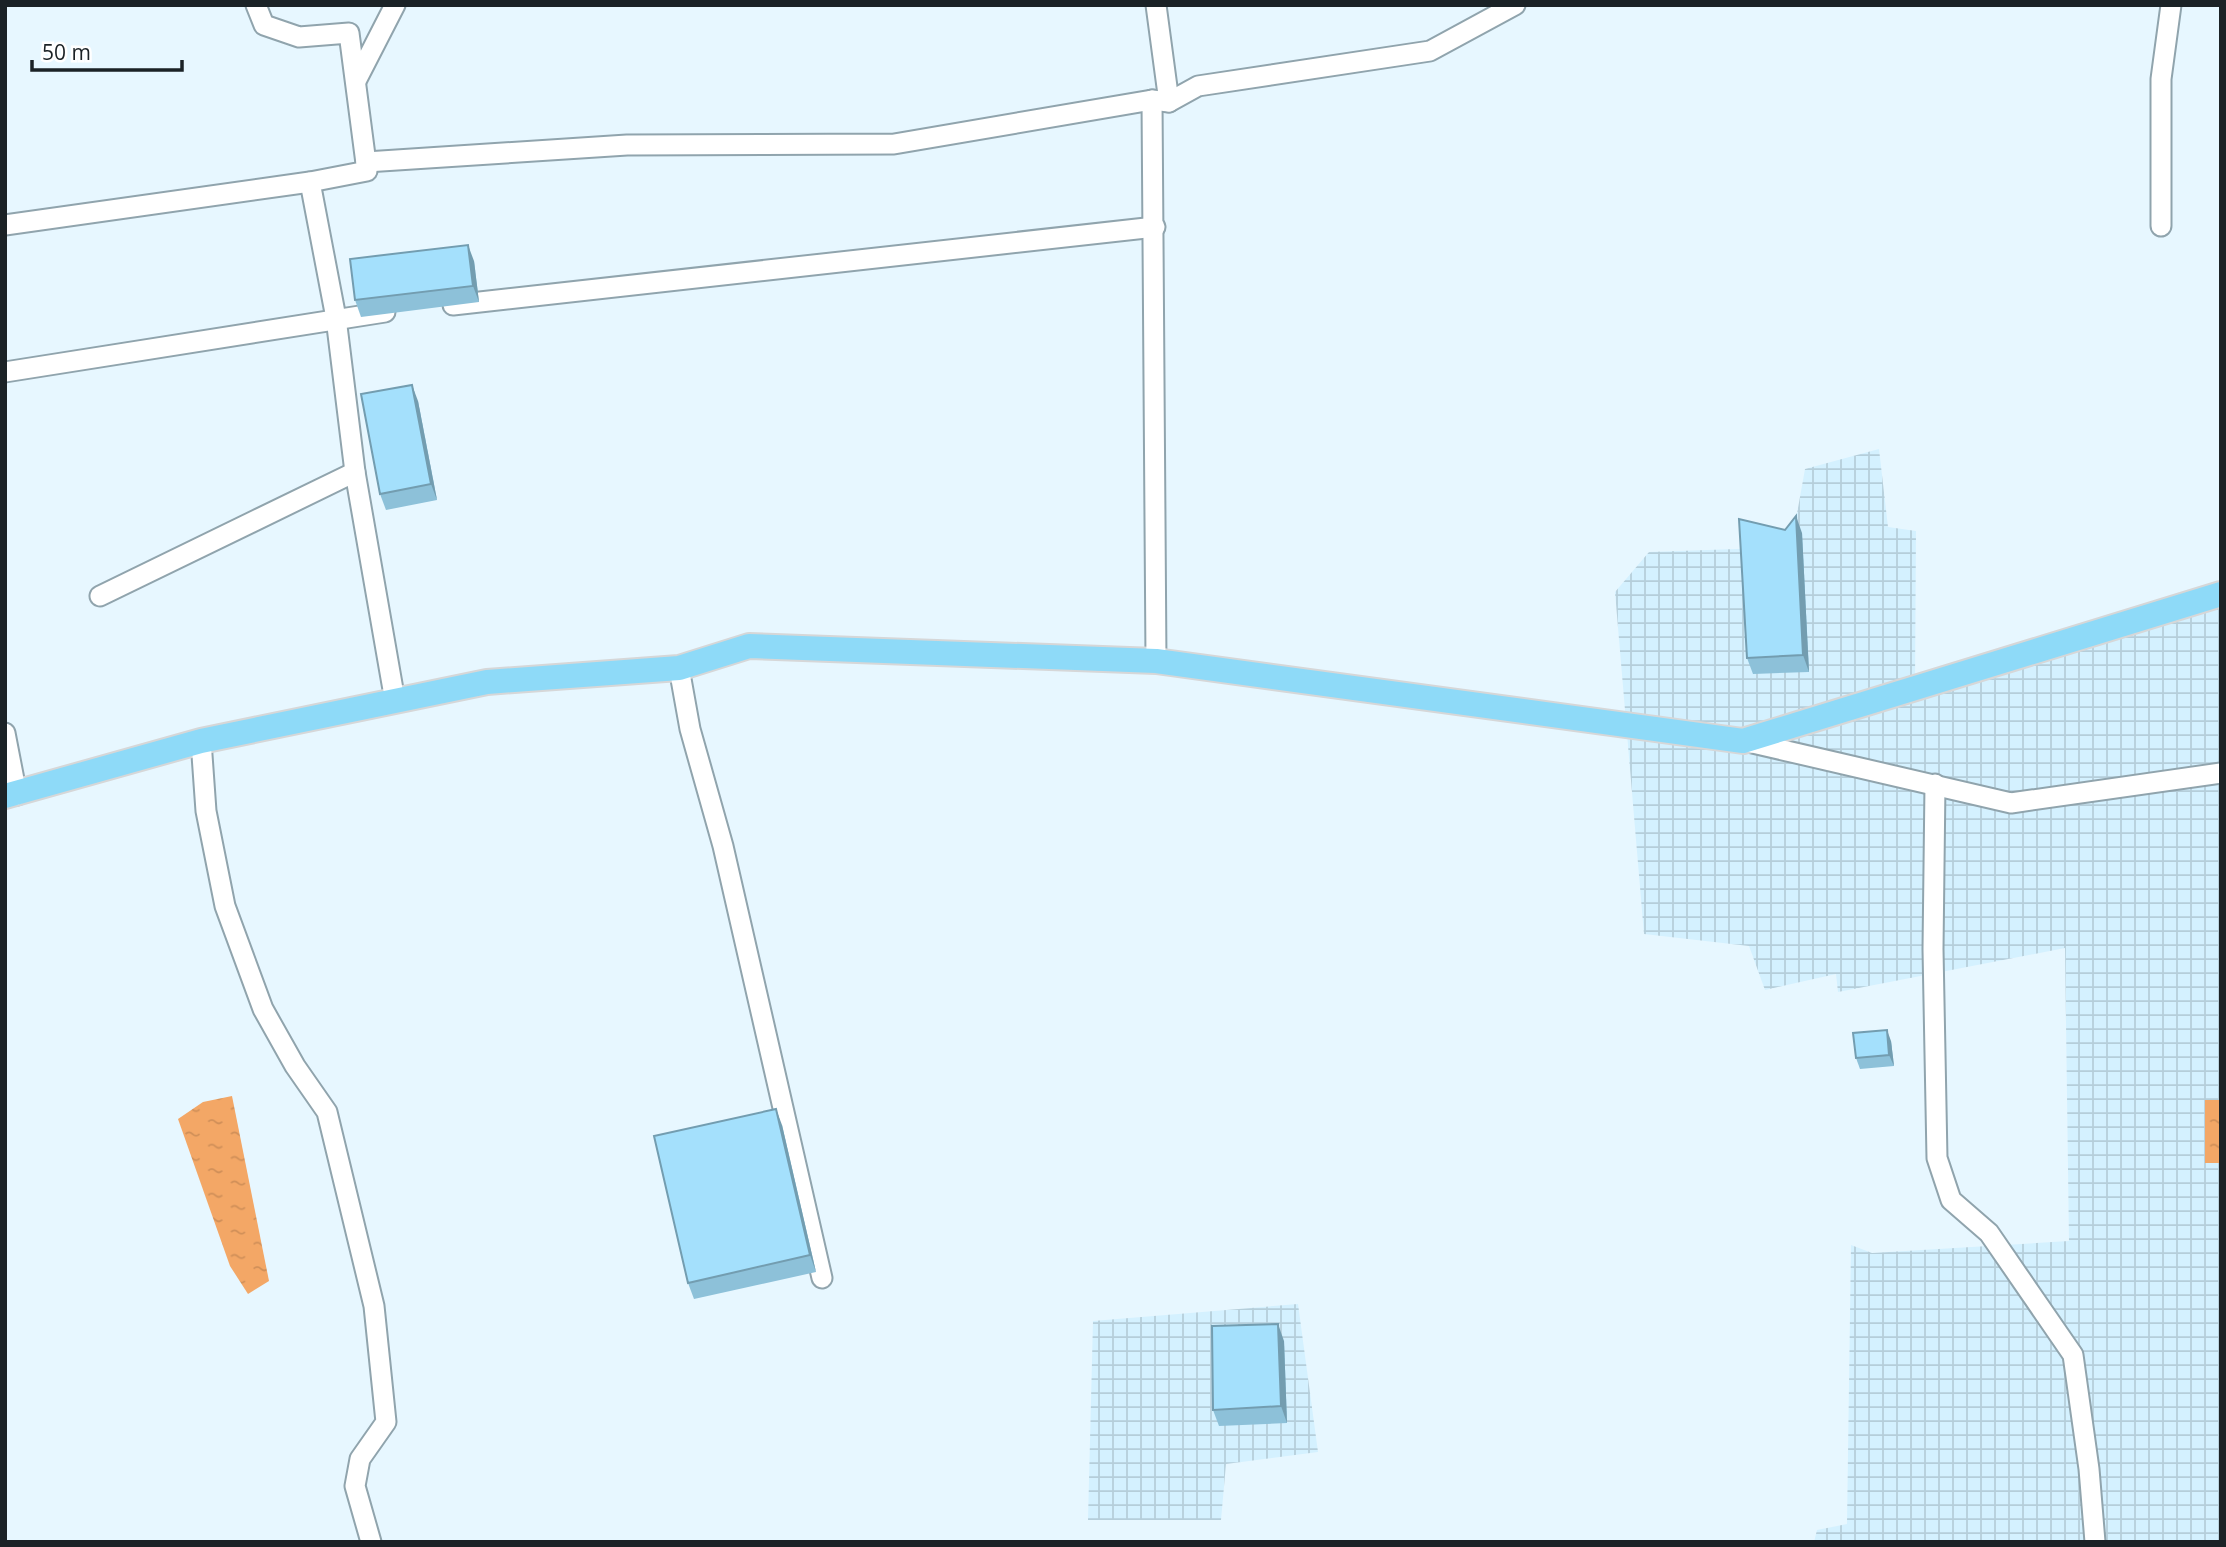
<svg xmlns="http://www.w3.org/2000/svg" width="2226" height="1547" font-family="'Open Sans',sans-serif">
	<defs>
		<pattern id="industrial-grid" width="8" height="8" patternUnits="userSpaceOnUse" patternTransform="scale(1.75)"><rect width="8" height="8" fill="#d4f1ff"/><path d="M0 4h8M4 0v8" fill="none" stroke="#b5ceda"/></pattern>
		<pattern id="water-ripples" width="26" height="14" patternUnits="userSpaceOnUse" patternTransform="scale(1.75)"><rect width="26" height="14" fill="#f3a766"/><path d="M2 4q2-2 4 0t4 0M15 11q2-2 4 0t4 0" fill="none" stroke="#d08f58"/></pattern>
	</defs>
	<rect width="100%" height="100%" fill="#e7f7ff"/>
	<!-- industrial -->
	<g fill="url(#industrial-grid)">
		<polygon points="1879,449 1888,527 1916,531 1915,682 2221,595 2221,1542 1814,1542 1817,1530 1847,1524 1851,1245 1872,1253 2069,1241 2065,948 1838,992 1836,974 1765,990 1749,946 1644,934 1615,592 1649,552 1791,547 1805,469"/>
		<polygon points="1298,1304 1318,1452 1226,1464 1221,1520 1088,1520 1093,1321"/>
	</g>
	<!-- water -->
	<g fill="url(#water-ripples)">
		<polygon points="232,1096 269,1281 248,1294 230,1266 178,1119 203,1102"/>
		<rect x="2205" y="1100" width="16" height="63"/>
	</g>
	<g fill="none" stroke-linecap="round" stroke-linejoin="round">
		<!-- minor casing -->
		<g stroke="#90a4ad" stroke-width="23">
			<g id="minor">
				<polyline points="1156,5 1169,102"/>
				<polyline points="356,81 395,5"/>
				<polyline points="1152,100 1156,661"/>
				<polyline points="366,162 627,145 894,144 1152,100 1169,102 1198,86 1430,51 1515,5"/>
				<polyline points="310,182 336,318 355,472 395,701"/>
				<polyline points="5,225 310,182 367,171 349,33 299,37 264,25 256,5"/>
				<polyline points="2161,226 2161,79 2171,5"/>
				<polyline points="453,305 1155,227"/>
				<polyline points="5,372 385,312"/>
				<polyline points="100,596 355,472"/>
				<polyline points="679,668 690,729 723,846 822,1278"/>
				<polyline points="5,733 17,795"/>
				<polyline points="201,741 206,811 225,906 263,1009 295,1066 327,1112 374,1306 386,1422 360,1459 355,1486 371,1542"/>
				<polyline points="1744,741 2011,803 2221,773"/>
				<polyline points="1935,784 1933,949 1937,1158 1951,1200 1989,1233 2073,1355 2089,1469 2095,1542"/>
			</g>
		</g>
		<!-- major casing -->
		<g stroke="#d6d7d8" stroke-width="28">
			<polyline id="major" points="5,796 201,741 487,682 679,668 749,646 1156,661 1743,741 2221,594"/>
		</g>
		<!-- minor -->
		<use href="#minor" stroke="#fff" stroke-width="19"/>
		<!-- major -->
		<use href="#major" stroke="#8edaf8" stroke-width="24"/>
	</g>
	<!-- wall -->
	<g fill="#8dc1d9">
		<polygon points="474,261 479,302 361,317 355,300"/>
		<polygon points="418,401 437,500 386,510 380,494"/>
		<polygon points="1785,530 1802,533 1809,672 1753,674 1747,658"/>
		<polygon points="1891,1041 1894,1066 1860,1069 1856,1058"/>
		<polygon points="782,1125 816,1272 694,1299 688,1283"/>
		<polygon points="1284,1341 1287,1423 1219,1426 1213,1410"/>
	</g>
	<!-- shaded-wall -->
	<g fill="#739db0">
		<polygon points="468,245 474,261 479,302 473,286"/>
		<polygon points="412,385 418,401 437,500 431,484"/>
		<polygon points="1796,516 1802,533 1809,672 1803,655"/>
		<polygon points="1887,1030 1891,1041 1894,1066 1889,1055"/>
		<polygon points="776,1109 782,1125 816,1272 810,1255"/>
		<polygon points="1278,1324 1284,1341 1287,1423 1281,1406"/>
	</g>
	<!-- building -->
	<g fill="#a4e0fc" stroke="#739db0" stroke-width="2">
		<polygon points="468,245 473,286 355,300 350,259"/>
		<polygon points="412,385 431,484 380,494 361,394"/>
		<polygon points="1796,516 1803,655 1747,658 1739,519 1785,530"/>
		<polygon points="1887,1030 1889,1055 1856,1058 1853,1033"/>
		<polygon points="776,1109 810,1255 688,1283 654,1136"/>
		<polygon points="1278,1324 1281,1406 1213,1410 1212,1326"/>
	</g>
	<!-- border -->
	<rect width="2226" height="1547" fill="none" stroke="#1b2226" stroke-width="14"/>
	<!-- scale -->
	<path d="M32 60v10h150v-10" fill="none" stroke="#1b2226" stroke-width="3.5"/>
	<text x="42" y="60" font-size="21" fill="#1b2226" stroke="#ffffff" stroke-width="5" paint-order="stroke">50 m</text>
</svg>
